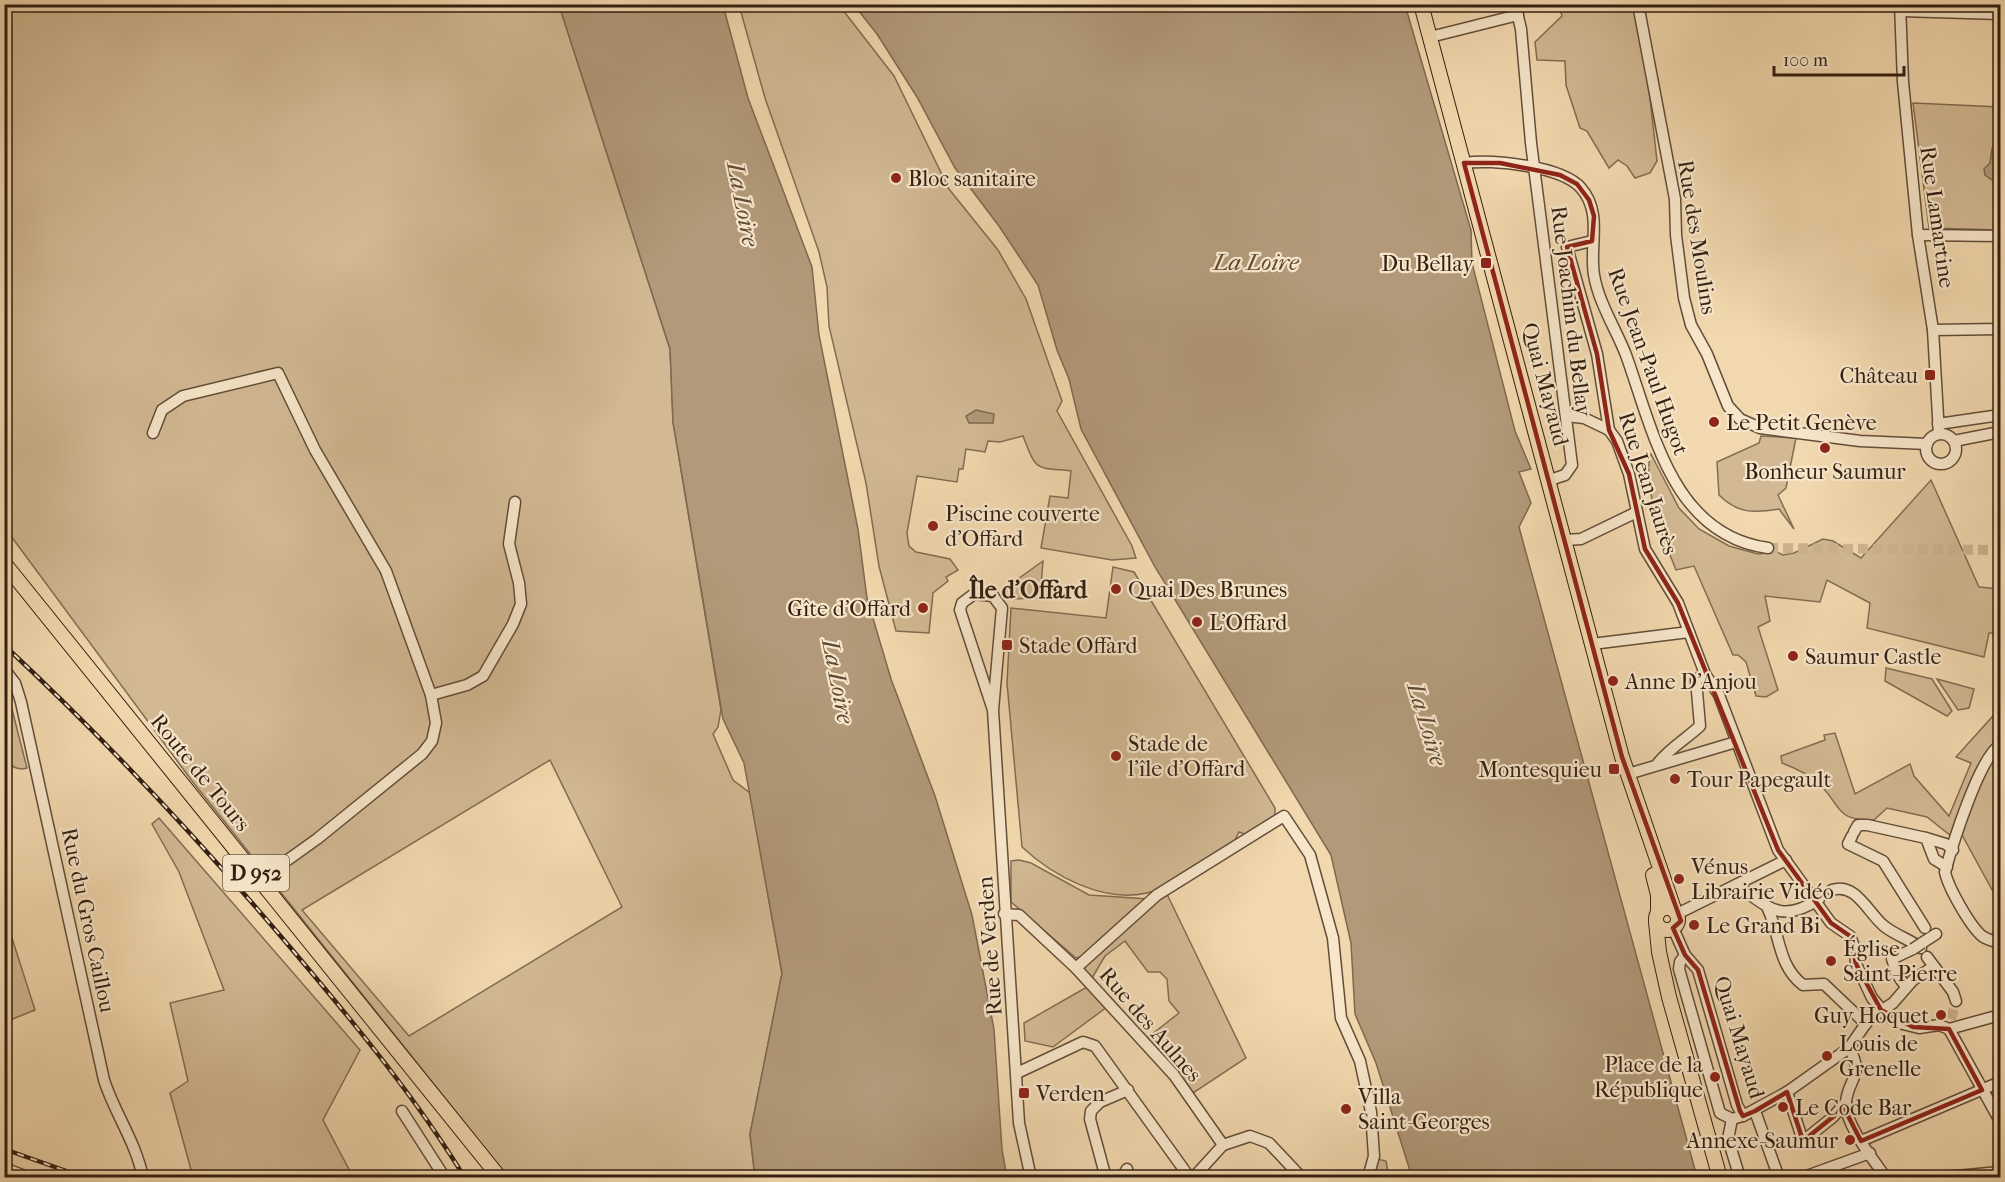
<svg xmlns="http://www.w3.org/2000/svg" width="2005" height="1182" font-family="'IM FELL French Canon',serif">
	<rect width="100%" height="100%" fill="#f2d8ae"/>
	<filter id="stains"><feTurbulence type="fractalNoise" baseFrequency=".00333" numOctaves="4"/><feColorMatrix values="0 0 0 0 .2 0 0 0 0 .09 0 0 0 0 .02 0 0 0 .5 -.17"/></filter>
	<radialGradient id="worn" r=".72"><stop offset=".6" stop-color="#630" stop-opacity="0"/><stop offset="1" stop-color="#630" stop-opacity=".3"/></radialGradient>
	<!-- green -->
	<g fill="#d2b993" stroke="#826c52" stroke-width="1.5" fill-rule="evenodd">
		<path d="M 4,5 L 559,5 L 670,349 L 673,422 L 721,710 L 718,727 L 713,734 L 733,780 L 750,793 L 782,974 L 750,1134 L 755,1177 L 508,1177 L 192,781 L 5,528 ZM 550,760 L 622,907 L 409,1036 L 302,910 Z"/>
		<path d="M 739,5 L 839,5 L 894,76 L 949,189 L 998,250 L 1026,299 L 1062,401 L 1057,411 L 1132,546 L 1136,558 L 1112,560 L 1041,548 L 1050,496 L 1068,498 L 1071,471 C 1034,467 1037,472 1023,436 L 1000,442 L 988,441 L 985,452 L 966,449 L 963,469 L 959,469 L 957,482 L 917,476 L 907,533 L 909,546 L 916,552 L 950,559 L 958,570 L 946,577 L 948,581 L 933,593 L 929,633 L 896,631 L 879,566 L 866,483 L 829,326 L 827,287 L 819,252 L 765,98 Z"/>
		<polygon points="1559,5 1635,5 1646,62 1657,161 1650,173 1635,178 1627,166 1618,160 1609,168 1587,131 1580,128 1566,85 1565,61 1537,60 1535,42 1562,16"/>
		<polygon points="1913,103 2000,107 2000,230 1929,228"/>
		<path d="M 1761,436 L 1796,438 L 1786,488 L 1778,495 L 1794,529 L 1779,509 C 1754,513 1738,514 1719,495 L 1717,462 L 1759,443 Z"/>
		<path d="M 1651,454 L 1679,508 L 1699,529 L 1729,546 L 1758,554 L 1777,552 L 1783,555 L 1794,553 L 1823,539 L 1833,541 L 1861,558 L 1931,480 L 1979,587 L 2000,589 L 2000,633 L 1989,633 L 1984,657 L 1867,628 L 1870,603 L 1827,580 L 1820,602 L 1765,596 L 1770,621 L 1758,627 L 1778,690 L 1766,697 L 1756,696 L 1746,662 L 1738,655 L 1733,655 L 1694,566 L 1676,570 C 1664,540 1641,485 1651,454 Z"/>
		<polygon points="1043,561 1040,598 1008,599 1005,594 1011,584"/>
		<path d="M 1113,567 L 1134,572 L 1275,808 L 1275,816 L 1247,835 L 1239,832 L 1234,842 C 1209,858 1175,886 1147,893 C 1103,903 1053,876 1022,847 L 1007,683 L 1011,608 L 1106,618 Z"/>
		<polygon points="1886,668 1932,679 1952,711 1947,716 1885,681"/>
		<polygon points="1937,679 1974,689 1969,708 1958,710"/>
		<path d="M 5,682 L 27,768 C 17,771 11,766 5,759 Z"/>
		<path d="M 1993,716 L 1998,722 L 1995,728 L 2000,733 L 2000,894 L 1996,897 L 1962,835 L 1951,836 L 1927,817 L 1887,808 L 1874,820 C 1834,821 1842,805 1819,784 C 1809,774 1795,768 1782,763 L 1781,756 L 1825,740 L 1824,735 L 1835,733 L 1855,794 L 1910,764 L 1914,776 L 1949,816 L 1971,763 L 1956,757 Z"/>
		<polygon points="159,818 360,1050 323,1120 353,1177 193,1177 170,1093 188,1081 170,1003 224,990 179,872 152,824"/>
		<polygon points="1019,860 1031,863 1089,895 1148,899 1084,956 1076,958 1011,902 1011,861"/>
		<polygon points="1166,892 1246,1058 1193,1093 1147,1038 1179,1013 1169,1001 1167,979 1160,972 1148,972 1125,941 1105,956 1092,978 1082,968"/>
		<polygon points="4,913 35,1010 5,1022 4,1022"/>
		<polygon points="1087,987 1107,1007 1053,1047 1025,1041 1024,1023"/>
		<polygon points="1377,1159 1386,1161 1388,1172 1386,1177 1373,1178"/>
	</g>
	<!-- water -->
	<g fill="#b19979" stroke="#7f6850" stroke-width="1.5">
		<polygon points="559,5 723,5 748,98 812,267 819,335 858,529 867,598 891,679 935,796 972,915 994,1029 1002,1150 1007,1177 755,1177 750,1134 782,973 744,763 723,719 673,422 670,349"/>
		<polygon points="854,5 1405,5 1471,230 1472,263 1515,431 1531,469 1519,472 1531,503 1519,527 1697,1177 1412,1177 1376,1063 1355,1014 1351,943 1331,855 1155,567 1081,429 1069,379 1057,350 1038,285 999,226 955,168 917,97 877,34"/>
		<polygon points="2000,145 2000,181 1998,184 1985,175 1984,169 1990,163 1992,148"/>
		<polygon points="976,410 994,414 993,423 969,423 966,416"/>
	</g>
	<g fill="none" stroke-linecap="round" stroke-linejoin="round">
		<!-- minor-tunnel -->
		<g stroke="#ccb38f" stroke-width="10" stroke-dasharray="10 5" stroke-linecap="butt">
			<polyline points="1768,548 2000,550"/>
			<polyline points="1951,1019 1956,1001"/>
		</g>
		<!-- minor casing -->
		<g stroke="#634d39" stroke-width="13">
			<g id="minor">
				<polyline points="1515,4 1521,29 1531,143 1572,465 1565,475 1550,480"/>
				<polyline points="1638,4 1675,199 1676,235 1684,298 1691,325 1707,354 1728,406 1740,419 1760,428 1860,441 1927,444"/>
				<polyline points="1900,4 1903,82 1918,235 1933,330 1939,434"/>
				<polyline points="1901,11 2000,14"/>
				<polyline points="1430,37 1518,15"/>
				<path d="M 1464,163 C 1492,159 1562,166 1581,188 C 1603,213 1589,246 1594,275 C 1599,304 1616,329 1626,355 C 1653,430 1672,535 1768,548"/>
				<polyline points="1918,235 2000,236"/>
				<polyline points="1592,241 1567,247 1597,354 1609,430 1617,441 1629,474 1645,549 1678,603 1705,674 1719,695 1778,850 1831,923 1850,936 1855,949 1856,964 1872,998 1887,1016 1903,1024 1919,1028 1939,1025 1949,1029"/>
				<polyline points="1933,330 2000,329"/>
				<polyline points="1566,416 1584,418 1609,430"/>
				<polyline points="1938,424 2000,415"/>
				<polyline points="153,433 162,410 183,396 278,373 315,450 386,571 431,695 436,723 432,741 422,754 317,839 261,879"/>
				<circle cx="1941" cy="449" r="15"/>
				<polyline points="1954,441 2000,432"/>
				<polyline points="1566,540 1581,539 1637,512"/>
				<polyline points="1592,644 1689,632"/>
				<path d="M 4,669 L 15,683 L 21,702 L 104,1080 C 115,1114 136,1142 143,1178"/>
				<polyline points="431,695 467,685 483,676 513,624 521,604 519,583 509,544 515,502"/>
				<polyline points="993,710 960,610 962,603 974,594 993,596 1002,608 993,710 1019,1123 1031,1178"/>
				<path d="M 2000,745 C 1979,758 1952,846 1945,872 C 1948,887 1970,926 1982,936 C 1988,940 1993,941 2000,943"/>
				<path d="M 1658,763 C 1670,748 1686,739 1700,726 L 1696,680 L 1705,674"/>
				<polyline points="1628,774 1736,742"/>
				<polyline points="1854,832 1858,825 1867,825 1926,838 1934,859 1947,867"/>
				<polyline points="1852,836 1848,844 1883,861 1925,928"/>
				<polyline points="1926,838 1946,844 1953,850"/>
				<path d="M 1736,885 C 1768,906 1780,925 1819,899"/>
				<path d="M 1832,890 C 1856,882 1868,913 1884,926 C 1895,935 1909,939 1921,948"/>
				<path d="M 1768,909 C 1780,935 1778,966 1803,985 L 1824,984 L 1866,1024"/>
				<polyline points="1004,914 1019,915 1076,968 1174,1075 1223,1145"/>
				<polyline points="1677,914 1786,860"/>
				<polyline points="1673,928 1685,955 1698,970 1737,1105 1743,1116 1787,1092 1849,1048 1869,1019 1893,1003 1913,980 1933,967"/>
				<polyline points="1922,943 1936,934"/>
				<polyline points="1685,955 1680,962 1679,969 1720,1113 1732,1119 1743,1116"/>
				<polyline points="1927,957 1953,992 1956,1001"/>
				<polyline points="1076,968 1157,895 1284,816 1310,855 1333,938 1341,1018 1360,1061 1371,1112 1374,1156 1368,1178"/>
				<polyline points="1906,987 1897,974 1892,959 1913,949"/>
				<polyline points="1949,1029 2000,1121"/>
				<polyline points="1949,1029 2000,1015"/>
				<path d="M 1849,1048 C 1865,1075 1848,1079 1846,1102 C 1844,1124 1874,1160 1886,1178"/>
				<polyline points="1017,1073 1083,1042 1095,1046 1190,1178"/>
				<polyline points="1787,1092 1803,1141 1833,1117 1846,1102"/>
				<polyline points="402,1111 445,1178"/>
				<polyline points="1755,1111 1779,1178"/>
				<polyline points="1732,1119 1728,1139 1740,1178"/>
				<polyline points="1861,1141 2000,1082"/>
				<polyline points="4,1168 30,1178"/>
				<polyline points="1106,1178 1090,1119 1091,1111 1100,1102 1128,1090"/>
				<polyline points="1122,1178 1127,1169"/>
				<polyline points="1193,1178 1223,1145 1250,1136 1269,1143 1302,1178"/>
				<polyline points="1801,1178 1870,1153"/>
				<polyline points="1934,1178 2000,1172"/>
			</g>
		</g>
		<!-- major casing -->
		<g stroke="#331f12" stroke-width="16">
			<g id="major">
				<polyline points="1421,4 1622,757 1675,912"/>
				<polyline points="4,563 500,1178"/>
				<polyline points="1653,875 1658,895 1658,913"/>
				<circle cx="1667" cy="919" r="11"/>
				<polyline points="1656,922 1659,952 1669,997 1720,1178"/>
			</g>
		</g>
		<!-- minor -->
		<use href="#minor" stroke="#f7e6ca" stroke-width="10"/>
		<!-- major -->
		<use href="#major" stroke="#f2d8ae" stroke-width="14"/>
		<!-- rail casing -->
		<g stroke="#331f12" stroke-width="4.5">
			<g id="rail">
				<path d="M 4,645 C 108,742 204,845 295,953 C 355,1024 416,1098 465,1178"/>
				<polyline points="4,1149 86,1178"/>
			</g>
		</g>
		<!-- rail -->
		<use href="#rail" stroke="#f7e6ca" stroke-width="2" stroke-dasharray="7" stroke-linecap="butt"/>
		<!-- minor-bridge casing -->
		<g stroke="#634d39" stroke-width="13" stroke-linecap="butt">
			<polyline id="minor-bridge" points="1913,949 1922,943"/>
		</g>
		<!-- minor-bridge -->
		<use href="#minor-bridge" stroke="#f7e6ca" stroke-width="10"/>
	</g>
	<!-- marked area -->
	<path fill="none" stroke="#8f2418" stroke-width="4.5" stroke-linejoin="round" d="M 1464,163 L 1500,163 L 1560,175 L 1577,184 L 1589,200 L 1594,216 L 1592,241 L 1567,247 L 1597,354 L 1609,430 L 1629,474 L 1645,549 L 1678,603 L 1778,850 L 1831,923 L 1850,936 L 1856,964 L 1881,1010 L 1913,1027 L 1949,1029 L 1982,1090 L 1861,1141 L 1844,1108 L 1803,1141 L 1787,1092 L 1755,1111 L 1743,1116 L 1740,1111 L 1698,970 L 1685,955 L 1673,928 L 1681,921 L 1622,757 Z"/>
	<!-- markers -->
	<g fill="#8f2418" stroke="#f7e6ca" stroke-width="2">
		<circle cx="896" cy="178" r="6"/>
		<rect x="1480" y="257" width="12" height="12" rx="3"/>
		<rect x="1924" y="369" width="12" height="12" rx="3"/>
		<circle cx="1714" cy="422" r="6"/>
		<circle cx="1825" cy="448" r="6"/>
		<circle cx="933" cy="526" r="6"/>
		<circle cx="1116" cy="589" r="6"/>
		<circle cx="923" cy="608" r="6"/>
		<circle cx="1197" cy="622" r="6"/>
		<rect x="1001" y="639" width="12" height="12" rx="3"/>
		<circle cx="1793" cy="656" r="6"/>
		<circle cx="1613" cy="681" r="6"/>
		<circle cx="1116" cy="756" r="6"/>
		<rect x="1608" y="763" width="12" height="12" rx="3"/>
		<circle cx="1675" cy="779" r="6"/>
		<circle cx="1679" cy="879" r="6"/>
		<circle cx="1694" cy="925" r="6"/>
		<circle cx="1831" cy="961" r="6"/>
		<circle cx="1941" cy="1015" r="6"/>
		<circle cx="1827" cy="1056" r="6"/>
		<circle cx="1715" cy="1077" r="6"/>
		<rect x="1018" y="1087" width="12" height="12" rx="3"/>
		<circle cx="1783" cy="1107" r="6"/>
		<circle cx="1346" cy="1109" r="6"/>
		<circle cx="1850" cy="1140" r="6"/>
	</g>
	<g text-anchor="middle" stroke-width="4.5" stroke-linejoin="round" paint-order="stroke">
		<!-- shield labels -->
		<rect fill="#f7e6ca" stroke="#6e5b49" stroke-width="1.5" x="223" y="855" width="66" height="36" rx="4.5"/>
		<g font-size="21" font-weight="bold" fill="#331f12">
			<text x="256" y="880">D 952</text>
		</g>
		<!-- poi labels -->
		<g font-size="22" fill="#331f12" stroke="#f7e6ca" text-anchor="start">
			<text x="908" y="186">Bloc sanitaire</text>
			<text x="1474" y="271" text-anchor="end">Du Bellay</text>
			<text x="1918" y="383" text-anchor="end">Château</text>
			<text x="1726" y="430">Le Petit Genève</text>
			<text x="1825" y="479" text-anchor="middle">Bonheur Saumur</text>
			<text x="945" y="521">Piscine couverte<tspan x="945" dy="25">d'Offard</tspan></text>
			<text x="1128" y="597">Quai Des Brunes</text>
			<text x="911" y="616" text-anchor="end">Gîte d'Offard</text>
			<text x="1209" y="630">L'Offard</text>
			<text x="1019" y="653">Stade Offard</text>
			<text x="1805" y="664">Saumur Castle</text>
			<text x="1625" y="689">Anne D'Anjou</text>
			<text x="1128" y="751">Stade de<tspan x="1128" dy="25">l'île d'Offard</tspan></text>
			<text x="1602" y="777" text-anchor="end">Montesquieu</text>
			<text x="1687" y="787">Tour Papegault</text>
			<text x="1691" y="874">Vénus<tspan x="1691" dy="25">Librairie Vidéo</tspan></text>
			<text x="1706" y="933">Le Grand Bi</text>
			<text x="1843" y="956">Église<tspan x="1843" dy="25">Saint-Pierre</tspan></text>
			<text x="1929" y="1023" text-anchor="end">Guy Hoquet</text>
			<text x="1839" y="1051">Louis de<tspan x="1839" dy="25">Grenelle</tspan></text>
			<text x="1703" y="1072" text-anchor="end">Place de la<tspan x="1703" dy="25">République</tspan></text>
			<text x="1036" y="1101">Verden</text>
			<text x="1358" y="1104">Villa<tspan x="1358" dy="25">Saint-Georges</tspan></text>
			<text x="1795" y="1115">Le Code Bar</text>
			<text x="1838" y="1148" text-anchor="end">Annexe-Saumur</text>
		</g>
		<!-- street labels -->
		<g font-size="22" fill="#331f12" stroke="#f7e6ca">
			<text transform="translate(1938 217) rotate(82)" y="8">Rue Lamartine</text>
			<text transform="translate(1698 237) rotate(81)" y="8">Rue des Moulins</text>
			<text transform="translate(1572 311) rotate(83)" y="8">Rue Joachim du Bellay</text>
			<text transform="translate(1649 361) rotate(70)" y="8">Rue Jean-Paul Hugot</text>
			<text transform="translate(1546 384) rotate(75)" y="8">Quai Mayaud</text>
			<text transform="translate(1649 483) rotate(72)" y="8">Rue Jean Jaurès</text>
			<text transform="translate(201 772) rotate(51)" y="8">Route de Tours</text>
			<text transform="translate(89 920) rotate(78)" y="8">Rue du Gros Caillou</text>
			<text transform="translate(989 946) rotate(-94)" y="8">Rue de Verden</text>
			<text transform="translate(1151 1024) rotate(49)" y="8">Rue des Aulnes</text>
			<text transform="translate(1740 1037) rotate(73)" y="8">Quai Mayaud</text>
		</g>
		<!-- water labels -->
		<g font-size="24" font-style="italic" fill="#5f4a36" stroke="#f7e6ca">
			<text transform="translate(743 204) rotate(79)" y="8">La Loire</text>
			<text x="1256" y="270">La Loire</text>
			<text transform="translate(838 681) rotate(79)" y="8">La Loire</text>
			<text transform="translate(1427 724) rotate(73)" y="8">La Loire</text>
		</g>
		<!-- neighbourhood labels -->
		<g font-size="24" font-weight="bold" fill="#331f12" stroke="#f7e6ca">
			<text x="1028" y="598">Île d'Offard</text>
		</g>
	</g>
	<!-- margin -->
	<rect width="2005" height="1182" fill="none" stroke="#f2d8ae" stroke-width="24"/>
	<rect x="6" y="6" width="1993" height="1170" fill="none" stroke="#331f12" stroke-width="3"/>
	<rect x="12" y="12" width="1981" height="1158" fill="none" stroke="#331f12" stroke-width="1.5"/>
	<!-- scale -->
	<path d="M1774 66v9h130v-9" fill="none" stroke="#331f12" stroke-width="3"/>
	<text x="1783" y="66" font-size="18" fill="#331f12" stroke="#f7e6ca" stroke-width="4.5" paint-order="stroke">100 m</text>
	<rect width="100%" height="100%" filter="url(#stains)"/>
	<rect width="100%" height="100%" fill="url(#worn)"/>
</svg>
